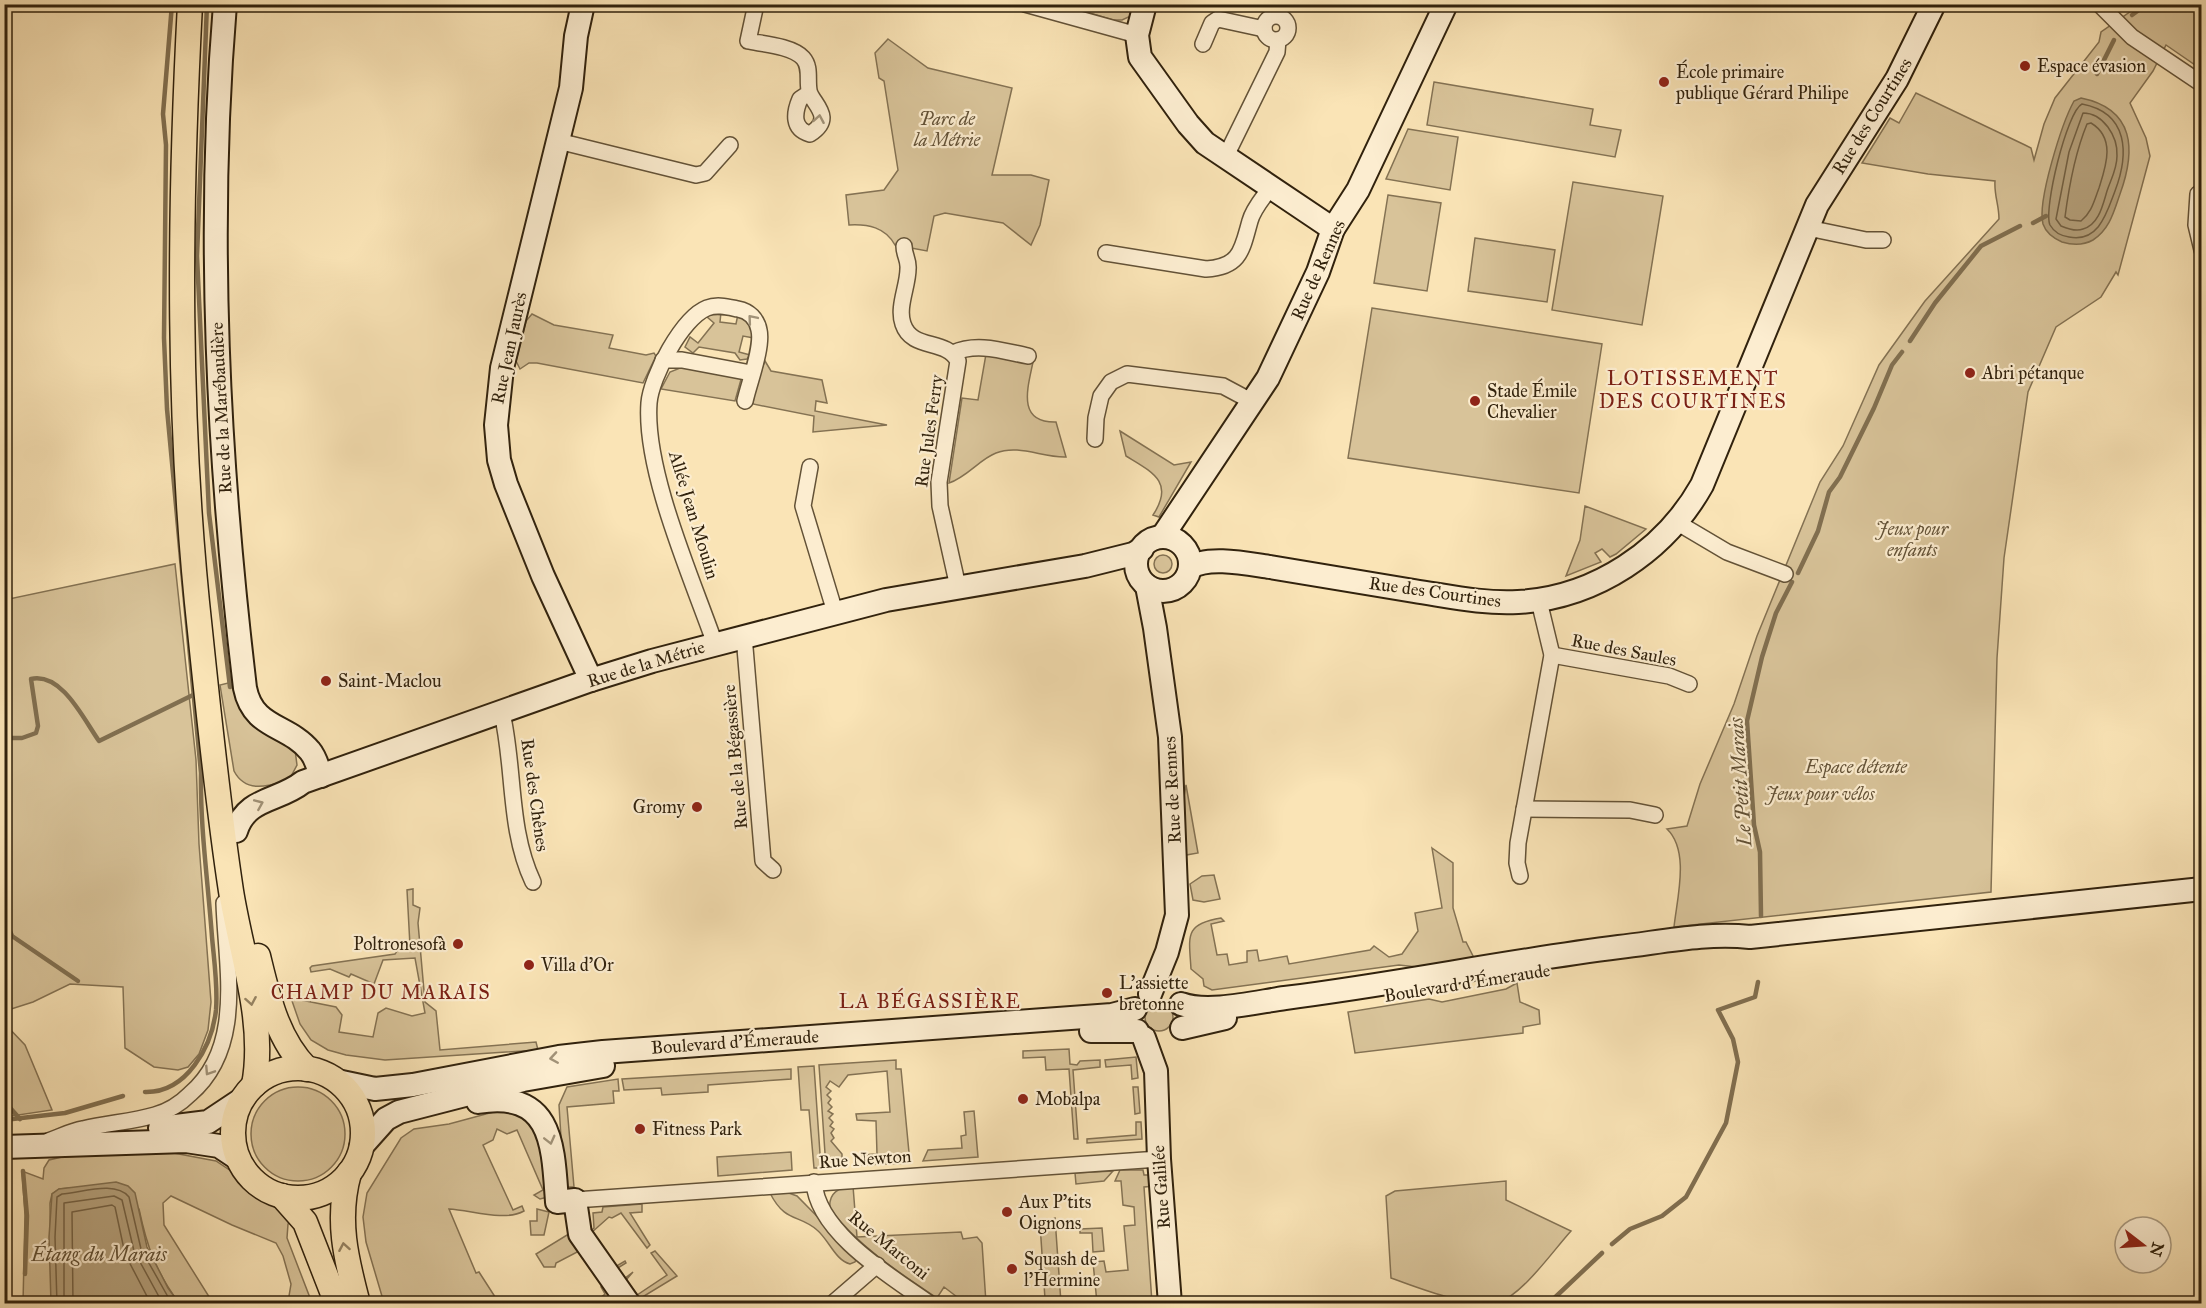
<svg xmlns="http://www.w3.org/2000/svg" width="2206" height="1308" font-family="'IM FELL Great Primer',serif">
	<rect width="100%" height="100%" fill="#fae4b6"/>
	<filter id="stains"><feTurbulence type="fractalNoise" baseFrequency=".00333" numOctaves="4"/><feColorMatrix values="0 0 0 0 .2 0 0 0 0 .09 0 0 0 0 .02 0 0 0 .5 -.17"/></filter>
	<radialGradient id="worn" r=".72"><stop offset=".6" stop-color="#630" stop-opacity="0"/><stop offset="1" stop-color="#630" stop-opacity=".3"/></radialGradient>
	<!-- green -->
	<g fill="#d8c399" stroke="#847253" stroke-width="1.5">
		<polygon points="1063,5 1064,4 1138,5 1133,15 1122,20 1113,20"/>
		<path d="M 2140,5 L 2201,5 L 2201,69 L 2166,45 L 2153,71 L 2130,103 L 2146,138 L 2150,156 L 2118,275 L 2116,272 L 2101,297 L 2056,327 L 2028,392 L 2004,558 L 1997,658 L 1991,892 L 1674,927 C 1677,898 1690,851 1667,829 L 1687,826 L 1700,784 L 1734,704 L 1757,636 L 1820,482 L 1843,446 L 1879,365 L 1925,301 L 1999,219 C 1999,205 1994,195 1995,181 L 1928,174 L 1862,163 L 1890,118 L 1899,123 L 1916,93 L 2025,145 L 2031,148 L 2034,160 L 2044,124 L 2055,98 L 2099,42 L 2101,32 Z"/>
		<path d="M 888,39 L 928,68 L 1012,88 L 992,175 L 1031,175 L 1049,180 L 1040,225 L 1031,245 L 1003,223 L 945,213 L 934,216 L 927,251 L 895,245 C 885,227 868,224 849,225 L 846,195 L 884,190 L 898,170 L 884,81 L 879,78 L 875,53 Z"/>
		<polygon points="1434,82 1593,109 1590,125 1621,130 1615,157 1427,125"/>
		<polygon points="1408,129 1458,137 1450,190 1386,179"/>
		<polygon points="1573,182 1663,196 1642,325 1552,310"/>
		<polygon points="1388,195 1441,203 1427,291 1374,283"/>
		<polygon points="1475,238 1555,250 1547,302 1468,291"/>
		<polygon points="1372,308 1602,344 1579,493 1348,458"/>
		<polygon points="721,312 720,322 736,324 738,314 749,320 754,338 743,336 739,352 750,355 747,359 740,360 735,353 699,347 693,353 685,347 690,337 698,343 714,323 706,316 708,313"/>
		<polygon points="532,314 554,325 613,335 609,348 646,355 654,353 656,356 643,383 537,363 529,363 520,369 516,361 526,321"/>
		<path d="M 986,354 L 1033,362 C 1028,387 1016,423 1056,422 L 1066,457 C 1043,458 1019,444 996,453 C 980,459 967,477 949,483 L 962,398 L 978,400 Z"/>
		<polygon points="765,361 771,371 822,380 827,403 816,401 815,411 887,425 813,432 814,416 753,404 755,386"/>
		<polygon points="685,366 742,376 735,401 661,389 670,372"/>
		<path d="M 1120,431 L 1174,465 L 1191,462 L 1159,517 L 1153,515 C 1175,482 1152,472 1126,456 Z"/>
		<polygon points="1585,506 1646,529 1616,554 1610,557 1602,549 1595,553 1601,562 1566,576 1580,540"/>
		<circle cx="1163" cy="564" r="9"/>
		<polygon points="175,564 196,760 199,844 211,1002 208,1030 199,1054 188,1067 178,1070 154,1067 125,1048 123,987 70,984 33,1002 5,1011 4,673 11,660 4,600"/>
		<path d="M 236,681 L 295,750 L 297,765 L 289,780 C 269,786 246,794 234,771 L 220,685 Z"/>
		<polygon points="1186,785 1198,853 1186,855 1183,802"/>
		<path d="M 1432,848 L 1453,863 L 1453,908 L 1463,942 L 1466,942 L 1474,958 L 1417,967 L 1399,965 L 1212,990 L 1204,986 L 1203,979 L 1191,969 C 1189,936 1184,924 1221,918 L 1224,921 L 1211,924 L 1217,955 L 1227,954 L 1229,965 L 1247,962 L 1247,951 L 1257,950 L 1259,961 L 1287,956 L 1289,964 L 1370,950 L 1374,946 L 1389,957 L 1402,954 L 1418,931 L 1415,913 L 1442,908 Z"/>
		<polygon points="1214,875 1220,899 1204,902 1193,900 1190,884 1202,876"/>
		<polygon points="413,889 413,905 420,908 418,923 425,1002 436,1011 440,1050 536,1042 538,1050 385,1060 346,1055 328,1050 311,1040 300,1024 291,998 336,1007 342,1015 339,1032 373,1037 378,1013 386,1008 412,1016 425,1013 415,958 383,960 374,984 351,974 349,977 330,969 311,972 310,968 312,966 395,954 399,948 410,946 407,890"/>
		<polygon points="1517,983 1520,1002 1539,1010 1540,1024 1523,1027 1523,1033 1355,1053 1348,1012 1429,999 1442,1002 1506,989"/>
		<circle cx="1159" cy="1017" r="14"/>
		<polygon points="4,1023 25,1045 52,1110 5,1117"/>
		<polygon points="1069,1049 1070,1064 1077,1065 1080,1061 1100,1060 1100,1067 1073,1070 1078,1139 1074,1139 1069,1069 1046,1070 1045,1057 1023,1058 1023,1051"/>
		<polygon points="1136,1057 1138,1078 1132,1079 1131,1065 1106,1067 1105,1060"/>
		<polygon points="896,1060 896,1069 901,1069 910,1163 859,1165 860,1155 877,1154 876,1121 857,1120 856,1114 890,1112 887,1071 848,1075 839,1087 830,1081 826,1087 831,1091 827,1095 831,1099 828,1103 832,1107 828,1111 833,1114 829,1118 833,1122 830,1126 834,1129 831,1133 834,1138 831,1141 842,1154 842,1167 826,1168 819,1065"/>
		<polygon points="814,1066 821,1168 814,1168 809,1110 801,1110 798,1067"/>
		<polygon points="791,1069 791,1079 708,1085 708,1092 662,1095 661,1088 624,1090 622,1079"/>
		<polygon points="618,1079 619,1091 613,1091 614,1103 567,1107 574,1187 564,1187 559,1105 567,1087"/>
		<circle cx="298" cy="1134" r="47"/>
		<polygon points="1133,1087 1138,1087 1140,1113 1135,1114"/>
		<path d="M 508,1108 L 539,1129 L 548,1197 L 540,1199 L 534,1195 L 543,1190 L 517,1130 L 507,1134 L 497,1129 L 493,1140 L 483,1145 L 513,1210 L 522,1206 L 524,1211 C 504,1222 471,1210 449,1209 L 476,1273 L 479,1272 L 499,1303 L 384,1303 L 366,1242 L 363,1217 L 367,1193 L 401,1138 L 414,1129 L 449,1124 Z"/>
		<polygon points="974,1111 978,1157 923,1161 928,1150 962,1148 961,1136 966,1135 964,1112"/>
		<polygon points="1136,1122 1141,1122 1142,1139 1087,1143 1087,1139 1136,1135"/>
		<path d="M 163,1151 L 216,1161 L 237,1175 L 247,1188 L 274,1203 L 296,1221 L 288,1224 L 287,1238 L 312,1303 L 288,1302 L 291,1284 L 283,1256 L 276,1243 L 232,1225 L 171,1196 L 163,1203 L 164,1225 L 213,1303 L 179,1303 C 156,1272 147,1247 139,1209 L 70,1188 L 59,1189 L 52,1194 L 50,1203 L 51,1303 L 23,1303 L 25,1215 L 22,1171 L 43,1179 L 44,1168 L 49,1160 L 62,1157 Z"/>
		<polygon points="791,1152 792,1170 718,1176 717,1157"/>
		<polygon points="1120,1170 1143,1170 1144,1175 1150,1175 1155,1186 1144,1187 1152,1303 1097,1303 1093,1262 1104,1261 1106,1272 1128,1270 1124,1226 1135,1225 1134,1207 1123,1205 1121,1181 1115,1181"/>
		<polygon points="1113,1171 1104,1181 1076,1184 1075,1173"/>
		<path d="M 1506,1181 L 1506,1200 L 1571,1231 C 1552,1252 1524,1293 1498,1303 C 1470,1308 1418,1288 1391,1278 L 1386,1196 L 1395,1191 Z"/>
		<path d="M 853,1186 L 857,1237 L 961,1232 L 963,1239 L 977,1237 L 982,1243 L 986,1303 L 1010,1303 L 965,1303 L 944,1287 L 937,1298 C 898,1272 858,1246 830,1209 C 828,1193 839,1187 853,1186 Z"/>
		<path d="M 786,1192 L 797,1196 L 857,1257 L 855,1262 L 850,1264 C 835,1260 829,1240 817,1230 C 799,1214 785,1223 770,1193 Z"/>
		<polygon points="642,1204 642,1212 630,1213 650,1245 647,1248 621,1213 612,1218 609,1217 591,1233 615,1267 625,1261 626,1263 613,1271 588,1233 594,1228 593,1213 602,1212 603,1207"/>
		<polygon points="537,1209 549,1212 544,1235 531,1235 530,1221 537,1221"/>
		<polygon points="1055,1218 1061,1303 1020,1303 1020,1301 1045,1299 1040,1224"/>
		<polygon points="1102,1228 1104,1251 1093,1252 1092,1233 1080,1233 1080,1229"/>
		<polygon points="567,1235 574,1235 583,1249 556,1263 555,1267 544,1267 536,1254"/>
		<polygon points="655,1251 677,1276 636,1301 624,1279 633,1272 626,1280 637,1295 667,1275 651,1253"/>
		<polygon points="605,1283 616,1297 608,1303 593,1304 605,1294 601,1287"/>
	</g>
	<!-- water -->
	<g fill="#b6a27d" stroke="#816f50" stroke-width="1.5">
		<path d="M 2081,98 C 2135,109 2136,150 2120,194 C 2114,211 2110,229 2093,240 C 2084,245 2072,245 2062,242 C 2053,238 2046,233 2043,224 C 2037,201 2062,123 2074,101 Z"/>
		<polygon points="116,1182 128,1186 135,1193 147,1247 168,1288 179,1303 51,1303 49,1237 52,1194 59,1189"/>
	</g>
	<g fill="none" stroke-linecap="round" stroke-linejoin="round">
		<!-- shore -->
		<g stroke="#746245" stroke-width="1.5">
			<path d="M 2082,104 C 2129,113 2129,154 2115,191 C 2107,212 2099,243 2069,237 C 2062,236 2054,232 2050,225 C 2043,210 2067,111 2082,104 Z"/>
			<path d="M 2083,113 C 2103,113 2118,136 2117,156 C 2117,169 2111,179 2107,191 C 2103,204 2099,225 2083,229 C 2076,232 2068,229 2061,226 L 2056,219 L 2069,152 Z"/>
			<path d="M 2091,123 C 2116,138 2106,166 2099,188 C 2094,201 2092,212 2081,221 L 2070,220 L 2065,217 C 2069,186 2075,153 2087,124 Z"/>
			<path d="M 57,1304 L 55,1237 L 57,1197 L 62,1194 C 81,1193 115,1180 129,1197 L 141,1249 L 172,1304"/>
			<polyline points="64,1304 64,1203 114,1196 122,1200 134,1251 163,1304"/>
			<polyline points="73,1304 72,1212 112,1205 115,1207 125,1254 151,1304"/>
		</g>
		<!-- stream -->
		<g stroke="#816f50" stroke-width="4.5">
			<polyline points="207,4 197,256 209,513 230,687"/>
			<polyline points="2132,15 2147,4"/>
			<polyline points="2097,74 2114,40"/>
			<polyline points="2033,223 2046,216"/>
			<polyline points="1910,341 1935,303 1981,246 2020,226"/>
			<polyline points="1798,573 1818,531 1829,492 1840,477 1874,408 1892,365 1902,352"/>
			<polyline points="4,669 7,660 6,639"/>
			<path d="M 4,738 L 22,738 L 36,733 L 38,726 L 31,679 C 62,672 84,720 99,741 L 193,695"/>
			<polyline points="1761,916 1760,852 1754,825 1747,721 1762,657 1776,613 1792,582"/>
			<polyline points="4,918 12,936 78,981"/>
			<path d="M 145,1092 C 187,1093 212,1046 216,1010 C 218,986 214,960 212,937 C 208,882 200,827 201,773 L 167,409 L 164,338 L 166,145 L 163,114 L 172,4"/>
			<polyline points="4,1101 20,1119"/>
			<polyline points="4,1120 65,1113 123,1096"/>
			<polyline points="23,1171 27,1216 25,1274"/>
			<polyline points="1612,1244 1630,1229 1662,1216 1686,1197 1726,1123 1738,1062 1733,1039 1718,1010 1755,997 1758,982"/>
			<polyline points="1548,1304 1602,1253"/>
		</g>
		<!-- street casing -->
		<g stroke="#635237" stroke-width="18">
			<g id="street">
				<path d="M 756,4 L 748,41 C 763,44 792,46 803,58 C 811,67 807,79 809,90 C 810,102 837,117 810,134 C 792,129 794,113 800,99 L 809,93"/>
				<polyline points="1025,4 1137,35"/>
				<polyline points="2099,4 2132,37 2202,84"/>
				<circle cx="1276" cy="28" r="12"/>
				<polyline points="1203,44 1212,23 1218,19 1264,29"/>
				<polyline points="558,141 696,175 705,173 730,145"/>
				<polyline points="1225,158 1277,52 1278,40"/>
				<polyline points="2198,194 2196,225 2202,250"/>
				<polyline points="1808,228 1866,240 1883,240"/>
				<path d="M 904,246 C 904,255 909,260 908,269 C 908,286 897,307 903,324 C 912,351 946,338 958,361 L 939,482 L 940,506 L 958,587"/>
				<path d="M 1106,253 L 1206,269 C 1241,267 1242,249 1250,221 C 1253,209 1263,198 1270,188"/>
				<path d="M 953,353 C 977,342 1003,351 1028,356"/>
				<polyline points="663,360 682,360 751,373"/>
				<polyline points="1095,439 1096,418 1101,396 1111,382 1127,374 1223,386 1253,402"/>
				<polyline points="810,467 803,506 835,612"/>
				<polyline points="1678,523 1727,552 1785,574"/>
				<polyline points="744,636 763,861 773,870"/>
				<path d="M 715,644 C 692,578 644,471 649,403 C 651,377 682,318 707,308 C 717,304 728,307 738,309 C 749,311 757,319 759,330 C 763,347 749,383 745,401"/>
				<polyline points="1552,655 1669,676 1689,684"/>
				<path d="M 502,713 C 515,769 508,829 533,882"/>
				<polyline points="1524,809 1630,810 1655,815"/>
				<polyline points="1520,876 1517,863 1518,843 1552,655 1539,601"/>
				<path d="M 48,1141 C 60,1137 71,1131 83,1129 C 107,1123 132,1122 155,1115 C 169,1111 180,1104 190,1094 C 245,1047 226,967 224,903"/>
				<path d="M 814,1182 C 817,1233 892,1277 930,1304"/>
				<polyline points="575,1200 1159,1159"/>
				<polyline points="832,1304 877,1265"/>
			</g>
		</g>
		<!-- secondary casing -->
		<g stroke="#31220d" stroke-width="26">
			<g id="secondary">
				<path d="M 225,4 C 206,233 218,461 245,688 C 253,729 288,724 310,751 C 316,758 318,768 321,776"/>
				<polyline points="583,4 576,36 571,88 502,368 496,425 499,460 506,484 543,576 591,680"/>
				<polyline points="1145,4 1137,35 1140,57 1188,124 1205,143 1333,229"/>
				<polyline points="1162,537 1268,378 1318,272 1333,229 1358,190 1446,4"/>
				<circle cx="1163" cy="564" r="27"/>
				<path d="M 1190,568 C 1207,555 1249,564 1270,567 C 1318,575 1366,583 1414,591 C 1448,596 1483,604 1518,602 C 1595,598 1665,551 1702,485 L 1817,205 L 1897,79 L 1934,4"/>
				<polyline points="1147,586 1155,628 1170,737 1177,915 1167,952 1150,994"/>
				<path d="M 236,831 C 247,797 278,802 303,782 L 591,680 L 652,661 L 886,600 L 1085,566 L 1133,554 L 1142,549"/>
				<path d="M 1181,1004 C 1208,1014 1256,1002 1285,998 C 1397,984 1507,961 1619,947 C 1662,942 1707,932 1750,937 L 2202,889"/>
				<polyline points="1182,1028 1225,1018"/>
				<polyline points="1091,1031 1137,1031"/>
				<polyline points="1144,1038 1156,1071 1159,1159 1170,1304"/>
				<polyline points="337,1081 375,1089 413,1085 559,1057 603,1052 1112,1015 1135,1009"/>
				<path d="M 478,1102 C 553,1090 553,1145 557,1202 L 575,1200 L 580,1234 L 629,1304"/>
				<polyline points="160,1128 208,1122 241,1100"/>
				<polyline points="4,1147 186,1141 219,1146 237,1158"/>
				<polyline points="361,1147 386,1119 399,1112 523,1080 603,1066"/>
			</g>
		</g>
		<!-- primary casing -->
		<g stroke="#31220d" stroke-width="27">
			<g id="primary">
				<path d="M 190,4 C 179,213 177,423 200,631 C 209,718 218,805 231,891 C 241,954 266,1022 254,1085"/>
				<path d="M 258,956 C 268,997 277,1039 307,1069"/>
				<circle cx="298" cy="1133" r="65"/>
				<path d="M 349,1173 C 336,1219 346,1259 358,1304"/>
				<polyline points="282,1196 305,1222 337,1304"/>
			</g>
		</g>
		<!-- street -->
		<use href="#street" stroke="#fcedd0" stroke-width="15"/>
		<!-- secondary -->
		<use href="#secondary" stroke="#fcedd0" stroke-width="22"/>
		<!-- primary -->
		<use href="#primary" stroke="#fae4b6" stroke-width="24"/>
	</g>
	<!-- one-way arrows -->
	<defs><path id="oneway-chevron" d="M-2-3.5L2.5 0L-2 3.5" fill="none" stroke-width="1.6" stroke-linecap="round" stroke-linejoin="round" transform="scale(1.5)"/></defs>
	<g stroke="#a19278">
		<use href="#oneway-chevron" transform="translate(819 119) rotate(-80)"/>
		<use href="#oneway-chevron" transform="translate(752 319) rotate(-130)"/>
		<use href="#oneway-chevron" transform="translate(259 804) rotate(-23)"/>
		<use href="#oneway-chevron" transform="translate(554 1058) rotate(171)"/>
		<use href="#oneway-chevron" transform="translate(209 1071) rotate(123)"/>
		<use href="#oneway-chevron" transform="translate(550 1140) rotate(76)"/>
	</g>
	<g stroke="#968362">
		<use href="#oneway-chevron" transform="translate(251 1001) rotate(80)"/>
		<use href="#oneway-chevron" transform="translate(344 1247) rotate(-100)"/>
	</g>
	<!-- markers -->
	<g fill="#8f2418" stroke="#fcedd0" stroke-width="2">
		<circle cx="2025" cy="66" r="6"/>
		<circle cx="1664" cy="82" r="6"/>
		<circle cx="1970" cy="373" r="6"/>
		<circle cx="1475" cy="401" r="6"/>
		<circle cx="326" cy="681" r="6"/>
		<circle cx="697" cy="807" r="6"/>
		<circle cx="458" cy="944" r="6"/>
		<circle cx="529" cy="965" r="6"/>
		<circle cx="1107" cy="993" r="6"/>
		<circle cx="1023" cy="1099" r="6"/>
		<circle cx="640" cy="1129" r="6"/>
		<circle cx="1007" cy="1212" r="6"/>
		<circle cx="1012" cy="1269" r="6"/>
	</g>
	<g text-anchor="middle" stroke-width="4.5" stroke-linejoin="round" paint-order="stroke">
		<!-- poi labels -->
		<g font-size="18" fill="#31220d" stroke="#fcedd0" text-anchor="start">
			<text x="2037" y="72">Espace évasion</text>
			<text x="1676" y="78">École primaire<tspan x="1676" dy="21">publique Gérard Philipe</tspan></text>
			<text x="1982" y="379">Abri pétanque</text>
			<text x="1487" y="397">Stade Émile<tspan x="1487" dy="21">Chevalier</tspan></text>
			<text x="338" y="687">Saint-Maclou</text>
			<text x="685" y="813" text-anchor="end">Gromy</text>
			<text x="446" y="950" text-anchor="end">Poltronesofà</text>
			<text x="541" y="971">Villa d'Or</text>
			<text x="1119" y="989">L'assiette<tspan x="1119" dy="21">bretonne</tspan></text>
			<text x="1035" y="1105">Mobalpa</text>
			<text x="652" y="1135">Fitness Park</text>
			<text x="1019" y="1208">Aux P'tits<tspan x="1019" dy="21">Oignons</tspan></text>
			<text x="1024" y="1265">Squash de<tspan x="1024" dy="21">l'Hermine</tspan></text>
		</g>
		<!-- street labels -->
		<g font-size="18" fill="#31220d" stroke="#fcedd0">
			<text transform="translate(1872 116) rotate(-58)" y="6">Rue des Courtines</text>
			<text transform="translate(1318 270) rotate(-66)" y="6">Rue de Rennes</text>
			<text transform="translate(509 348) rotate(-78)" y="6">Rue Jean Jaurès</text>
			<text transform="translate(221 408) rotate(-93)" y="6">Rue de la Marébaudière</text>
			<text transform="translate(929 431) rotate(-82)" y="6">Rue Jules Ferry</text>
			<text transform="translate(694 515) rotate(73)" y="6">Allée Jean Moulin</text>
			<text transform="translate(1435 592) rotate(8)" y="6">Rue des Courtines</text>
			<text transform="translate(1624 650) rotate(11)" y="6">Rue des Saules</text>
			<text transform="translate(646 664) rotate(-17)" y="6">Rue de la Métrie</text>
			<text transform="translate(735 757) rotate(-95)" y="6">Rue de la Bégassière</text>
			<text transform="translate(1172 790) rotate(-93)" y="6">Rue de Rennes</text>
			<text transform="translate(535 795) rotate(82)" y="6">Rue des Chênes</text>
			<text transform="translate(1467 983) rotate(-9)" y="6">Boulevard d'Émeraude</text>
			<text transform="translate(735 1042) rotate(-4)" y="6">Boulevard d'Émeraude</text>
			<text transform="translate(865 1159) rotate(-4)" y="6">Rue Newton</text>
			<text transform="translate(1161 1187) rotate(-94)" y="6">Rue Galilée</text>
			<text transform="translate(889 1245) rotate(39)" y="6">Rue Marconi</text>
		</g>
		<!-- park labels -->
		<g font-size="18" font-style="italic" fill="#635237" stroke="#fcedd0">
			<text x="947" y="125">Parc de<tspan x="947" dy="21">la Métrie</tspan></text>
			<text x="1912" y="535">Jeux pour<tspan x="1912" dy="21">enfants</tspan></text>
			<text x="1856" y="773">Espace détente</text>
			<text x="1820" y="800">Jeux pour vélos</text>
		</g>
		<!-- neighbourhood labels -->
		<g font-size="20" letter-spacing="1.5" fill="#7a1f14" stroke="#fcedd0">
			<text x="1693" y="385">LOTISSEMENT<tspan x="1693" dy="23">DES COURTINES</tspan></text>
			<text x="381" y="999">CHAMP DU MARAIS</text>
			<text x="930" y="1008">LA BÉGASSIÈRE</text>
		</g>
		<!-- water labels -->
		<g font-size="20" font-style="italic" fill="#604f34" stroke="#fcedd0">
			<text transform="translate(1740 782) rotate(-94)" y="7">Le Petit Marais</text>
			<text x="99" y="1261">Étang du Marais</text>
		</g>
	</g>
	<!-- margin -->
	<rect width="2206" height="1308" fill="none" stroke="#fae4b6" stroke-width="24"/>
	<rect x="6" y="6" width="2194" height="1296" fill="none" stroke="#31220d" stroke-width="3"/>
	<rect x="12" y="12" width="2182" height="1284" fill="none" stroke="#31220d" stroke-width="1.5"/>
	<!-- north arrow -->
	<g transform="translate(2143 1245) rotate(107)"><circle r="28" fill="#fcedd0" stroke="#ab9c82" stroke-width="1.5"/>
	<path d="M0-4.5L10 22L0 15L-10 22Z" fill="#8f2418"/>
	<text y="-9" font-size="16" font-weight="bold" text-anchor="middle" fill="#31220d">N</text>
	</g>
	<rect width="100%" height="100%" filter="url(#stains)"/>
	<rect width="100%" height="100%" fill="url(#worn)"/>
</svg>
